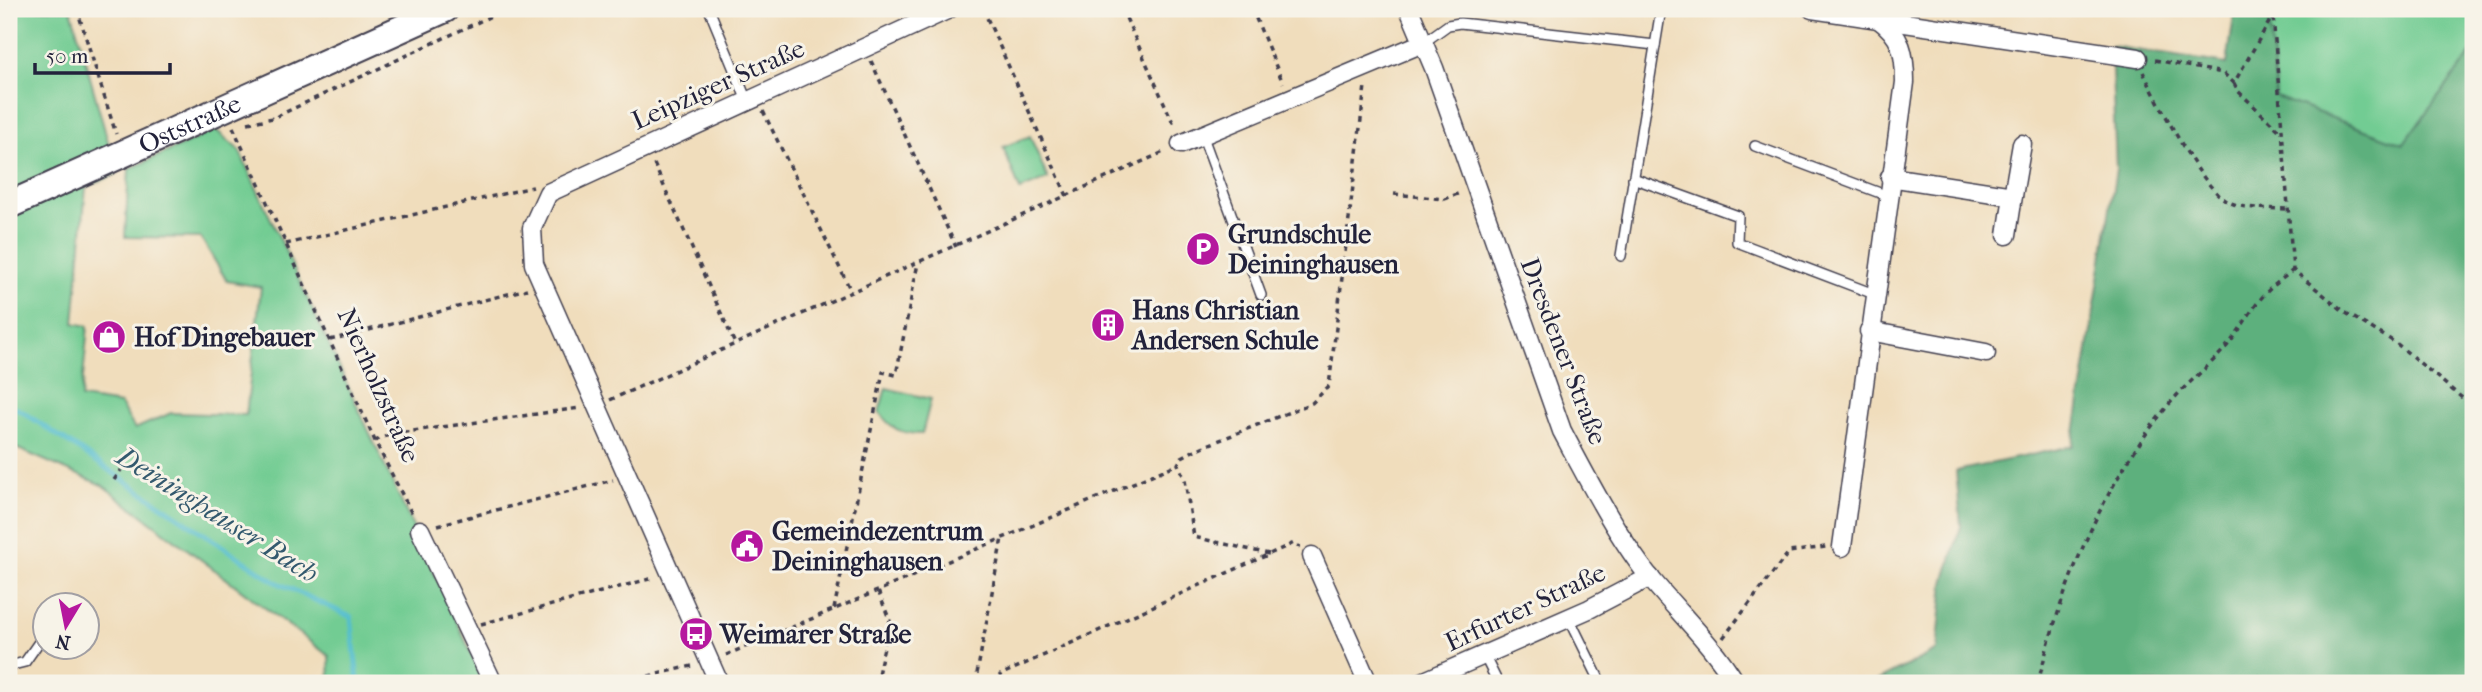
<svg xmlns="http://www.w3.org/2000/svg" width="2482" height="692" font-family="'IM FELL French Canon',serif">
	<rect width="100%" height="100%" fill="#f7f3e8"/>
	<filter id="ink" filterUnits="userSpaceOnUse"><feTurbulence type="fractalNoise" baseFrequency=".0143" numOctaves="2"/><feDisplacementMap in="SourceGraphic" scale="14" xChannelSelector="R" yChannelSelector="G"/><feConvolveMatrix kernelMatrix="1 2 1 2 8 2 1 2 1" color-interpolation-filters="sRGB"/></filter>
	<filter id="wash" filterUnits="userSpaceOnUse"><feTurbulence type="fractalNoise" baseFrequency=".00686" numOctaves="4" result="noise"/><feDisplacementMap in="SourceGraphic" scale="28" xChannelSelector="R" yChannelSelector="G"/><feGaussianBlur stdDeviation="1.57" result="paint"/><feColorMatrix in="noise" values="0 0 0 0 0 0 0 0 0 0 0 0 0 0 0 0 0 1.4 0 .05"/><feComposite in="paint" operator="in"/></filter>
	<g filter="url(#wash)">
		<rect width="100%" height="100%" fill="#f0ddbc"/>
		<!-- green -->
		<g fill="#72cc93" stroke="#4a7767" stroke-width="2">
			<polygon points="9,9 71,9 117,174 86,187 74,323 88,326 81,398 120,404 135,429 171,413 246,415 261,287 227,281 201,238 125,237 129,169 216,130 239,150 485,683 330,683 329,656 102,485 9,445"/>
			<polygon points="2275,9 2473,9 2473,386 2276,97 2269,17"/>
			<polygon points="1030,136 1048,179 1020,190 1003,147"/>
			<path d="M 886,388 L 931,399 L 922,434 C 901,434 891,429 879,412 Z"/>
		</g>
		<!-- forest -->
		<polygon fill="#5db07d" stroke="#40695c" stroke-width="2" points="2235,9 2257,9 2269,17 2276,97 2403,144 2473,51 2473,683 1873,683 1937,650 1944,583 1961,526 1956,471 2073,446 2116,169 2111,46 2227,64"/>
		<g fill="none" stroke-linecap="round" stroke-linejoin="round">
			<!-- stream -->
			<polyline stroke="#53bece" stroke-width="5" points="9,406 20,410 274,581 351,617 358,683"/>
		</g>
	</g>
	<g filter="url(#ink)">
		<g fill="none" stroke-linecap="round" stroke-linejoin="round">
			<!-- service casing -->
			<g stroke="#413e4e" stroke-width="12">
				<g id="service">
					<polyline points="709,9 747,101"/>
					<polyline points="1423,43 1448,25 1460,23 1655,45"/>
					<polyline points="1203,137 1261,295"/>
					<polyline points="1755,146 1888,196"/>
					<polyline points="1633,178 1738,216 1737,242 1874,294"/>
					<polyline points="1621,256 1661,9"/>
					<polyline points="1569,618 1601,683"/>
					<polyline points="1484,655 1498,683"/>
					<polyline points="9,666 25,662 46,632"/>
				</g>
			</g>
			<!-- minor casing -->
			<g stroke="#413e4e" stroke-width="21">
				<g id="minor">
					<path d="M 1409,9 L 1434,68 L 1562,431 C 1587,478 1618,538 1651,579 C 1680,614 1712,644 1736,683"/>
					<polyline points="1812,9 2138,58"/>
					<polyline points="1181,144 1423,43"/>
					<polyline points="1890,177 2013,196 2022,144"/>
					<polyline points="2007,235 2013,196"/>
					<polyline points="1869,331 1986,353"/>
					<polyline points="420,530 493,683"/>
					<path d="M 1842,547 L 1905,82 C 1905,53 1902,36 1877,18"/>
					<polyline points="1312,556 1368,683"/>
					<polyline points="719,683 534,264 532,228 548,193 949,9"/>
					<polyline points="1420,683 1589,609 1650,577"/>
				</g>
			</g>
			<!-- secondary casing -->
			<g stroke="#413e4e" stroke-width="30">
				<g id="secondary">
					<path id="s1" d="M 9,205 L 445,9"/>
				</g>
			</g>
			<!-- path -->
			<g stroke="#413e4e" stroke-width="3.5" stroke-dasharray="5 5" stroke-linecap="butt">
				<polyline points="77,9 116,134"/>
				<polyline points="983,9 1067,196"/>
				<polyline points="1122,9 1175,127"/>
				<polyline points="1252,9 1283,83"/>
				<polyline points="2276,9 2273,15 2293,270 2346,313 2396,343 2473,407"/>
				<polyline points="2155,60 2223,73 2234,83 2272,17"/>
				<polyline points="871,61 956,247"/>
				<path d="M 2143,72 C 2158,101 2201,189 2229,202 C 2245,210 2270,208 2288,209"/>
				<polyline points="2234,83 2238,91 2282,133"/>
				<polyline points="763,111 851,291"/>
				<polyline points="248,123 273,118 506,9"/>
				<polyline points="233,127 375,441 412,514"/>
				<polyline points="654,164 735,344"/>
				<polyline points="1394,194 1445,199 1460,193"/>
				<polyline points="286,244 533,187"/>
				<polyline points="330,340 527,289"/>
				<polyline points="610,400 1166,151"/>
				<polyline points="375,441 391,434 580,408"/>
				<polyline points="114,480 121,470"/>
				<polyline points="438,525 613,480"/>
				<polyline points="1269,554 1194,537 1185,480 1178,464 1182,457 1195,450 1312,403 1329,386 1365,86"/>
				<polyline points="834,609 883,372 896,375 918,263"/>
				<polyline points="481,624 653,578"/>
				<polyline points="1723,638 1789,552 1826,547"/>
				<polyline points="726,655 1178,464"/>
				<polyline points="619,683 692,666"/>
				<polyline points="876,683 890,621 878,591"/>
				<polyline points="978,683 976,679 1002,538"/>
				<polyline points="994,683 1002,680 1000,675 1294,543 1300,547"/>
				<polyline points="1753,683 1762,680 1767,683"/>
				<path d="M 2038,683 C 2062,584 2104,481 2171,402 C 2188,382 2210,366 2227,346 C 2241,330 2250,310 2265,294 C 2273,285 2284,278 2293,270"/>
			</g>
			<!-- service -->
			<use href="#service" stroke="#fff" stroke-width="9"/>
			<!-- minor -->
			<use href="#minor" stroke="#fff" stroke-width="18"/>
			<!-- secondary -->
			<use href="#secondary" stroke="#fff" stroke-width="26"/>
		</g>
	</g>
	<!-- icons -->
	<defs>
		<g id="parking-disc" transform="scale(1.75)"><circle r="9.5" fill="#b5179e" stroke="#f7f3e8"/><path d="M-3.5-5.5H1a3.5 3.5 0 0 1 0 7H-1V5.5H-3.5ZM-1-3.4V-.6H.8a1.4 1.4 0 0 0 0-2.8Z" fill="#fff"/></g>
		<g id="building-disc" transform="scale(1.75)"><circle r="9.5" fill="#b5179e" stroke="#f7f3e8"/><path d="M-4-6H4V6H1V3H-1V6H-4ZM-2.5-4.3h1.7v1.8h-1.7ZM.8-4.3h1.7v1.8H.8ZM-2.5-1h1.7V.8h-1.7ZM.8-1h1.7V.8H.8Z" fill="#fff"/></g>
		<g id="shop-disc" transform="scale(1.75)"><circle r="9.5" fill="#b5179e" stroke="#f7f3e8"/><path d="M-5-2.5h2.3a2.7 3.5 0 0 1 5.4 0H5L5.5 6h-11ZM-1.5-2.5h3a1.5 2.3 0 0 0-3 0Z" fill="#fff"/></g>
		<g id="civic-disc" transform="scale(1.75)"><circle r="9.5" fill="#b5179e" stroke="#f7f3e8"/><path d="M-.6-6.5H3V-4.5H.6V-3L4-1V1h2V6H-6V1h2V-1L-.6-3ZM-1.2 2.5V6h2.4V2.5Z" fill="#fff"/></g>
		<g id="bus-disc" transform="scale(1.75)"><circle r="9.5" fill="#b5179e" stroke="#f7f3e8"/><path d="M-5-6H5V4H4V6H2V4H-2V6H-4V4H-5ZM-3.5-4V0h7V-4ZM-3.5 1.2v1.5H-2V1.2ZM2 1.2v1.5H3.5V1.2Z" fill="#fff"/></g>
	</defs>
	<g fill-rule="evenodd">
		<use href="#parking-disc" x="1203" y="249"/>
		<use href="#building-disc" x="1108" y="325"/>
		<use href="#shop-disc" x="109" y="337"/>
		<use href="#civic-disc" x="747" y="546"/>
		<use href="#bus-disc" x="696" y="634"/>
	</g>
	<g text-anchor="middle" stroke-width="6" stroke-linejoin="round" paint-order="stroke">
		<!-- street labels -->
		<g font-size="26" fill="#22223b" stroke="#f7f3e8">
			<text transform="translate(718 84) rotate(-24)" y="9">Leipziger Straße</text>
			<text dy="9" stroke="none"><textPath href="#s1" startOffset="198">Oststraße</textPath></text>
			<text transform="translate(1564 351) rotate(69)" y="9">Dresdener Straße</text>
			<text transform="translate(379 385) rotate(66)" y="9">Nierholzstraße</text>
			<text transform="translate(1525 607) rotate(-25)" y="9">Erfurter Straße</text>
		</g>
		<!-- poi labels -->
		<g font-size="26" font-weight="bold" fill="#22223b" stroke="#f7f3e8" text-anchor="start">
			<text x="1228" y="243">Grundschule<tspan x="1228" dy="30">Deininghausen</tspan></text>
			<text x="1132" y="319">Hans Christian<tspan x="1132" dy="30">Andersen Schule</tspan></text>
			<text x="134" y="346">Hof Dingebauer</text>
			<text x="772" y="540">Gemeindezentrum<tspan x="772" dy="30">Deininghausen</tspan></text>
			<text x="720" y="643">Weimarer Straße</text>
		</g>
		<!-- water labels -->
		<g font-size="28" font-style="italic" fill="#33596e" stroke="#f7f3e8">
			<text transform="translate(218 514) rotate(32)" y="10">Deininghauser Bach</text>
		</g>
	</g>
	<!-- margin -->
	<rect width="2482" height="692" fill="none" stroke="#f7f3e8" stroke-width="35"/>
	<!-- north arrow -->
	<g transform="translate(66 626) rotate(190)"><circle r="33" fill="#f7f3e8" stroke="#a29fa3" stroke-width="2"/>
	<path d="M0-5L12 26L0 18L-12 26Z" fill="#b5179e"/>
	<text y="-10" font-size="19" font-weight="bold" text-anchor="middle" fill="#22223b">N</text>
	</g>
	<!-- scale -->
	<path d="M35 63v10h135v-10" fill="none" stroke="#22223b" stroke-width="3.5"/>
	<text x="46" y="63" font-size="21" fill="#22223b" stroke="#f7f3e8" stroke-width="5" paint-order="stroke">50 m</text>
</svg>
